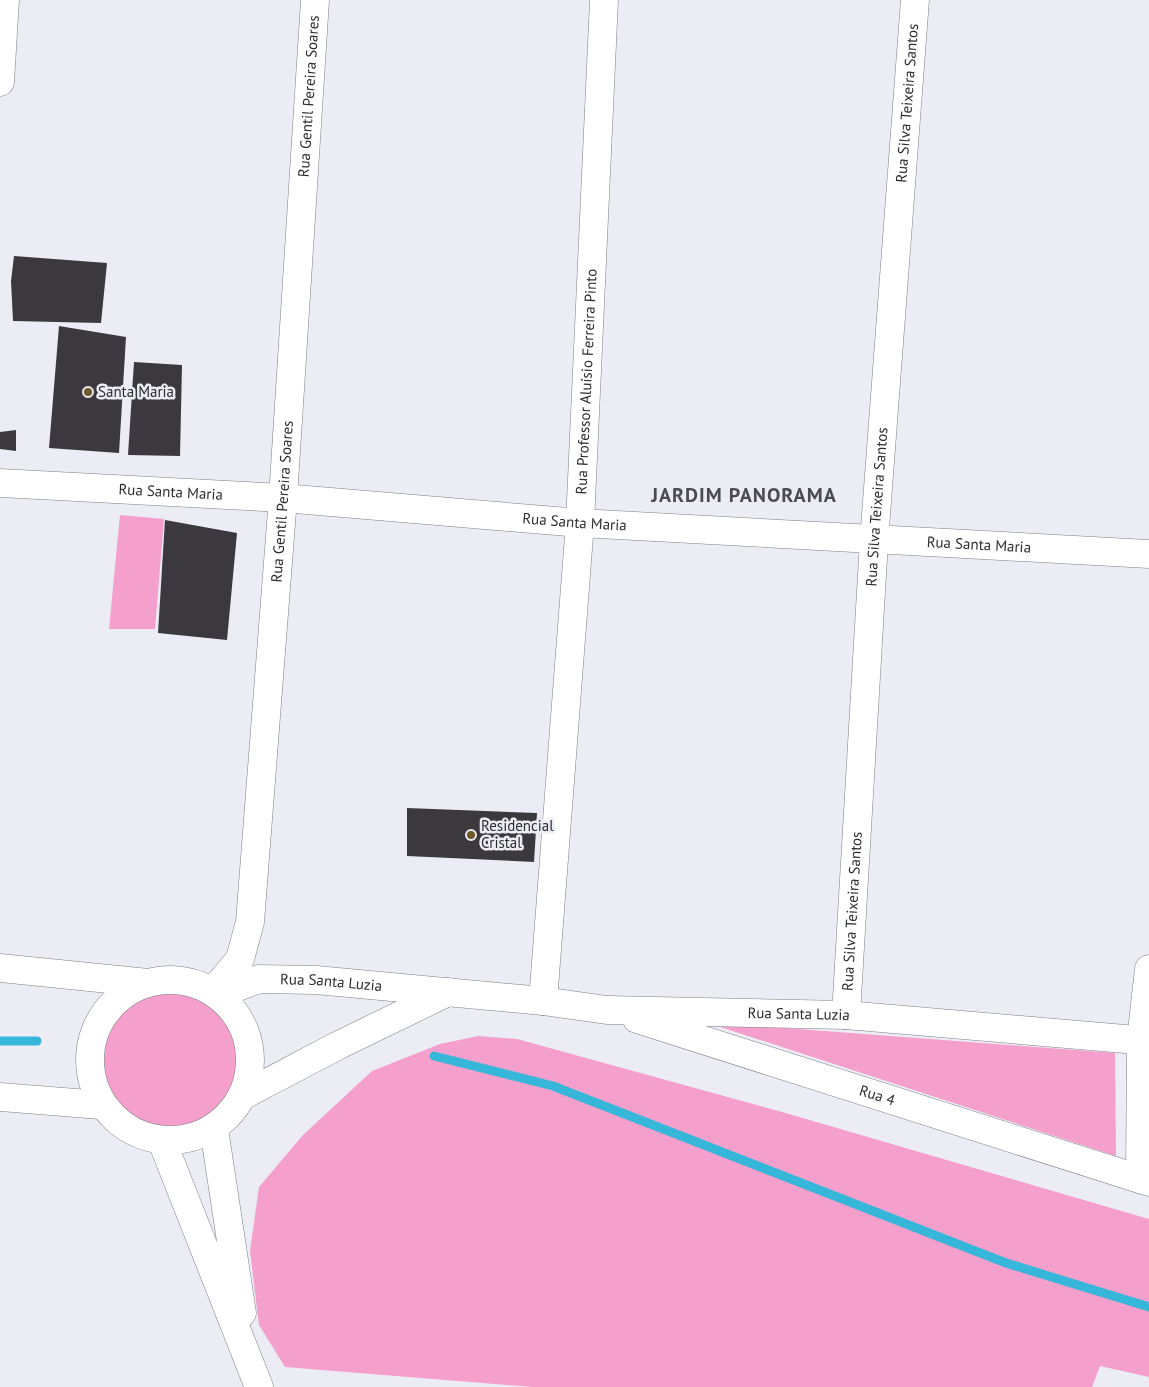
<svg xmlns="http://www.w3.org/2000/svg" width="1149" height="1387" font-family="'PT Sans',sans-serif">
	<rect width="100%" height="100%" fill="#ececf4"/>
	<!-- green -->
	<g fill="#f49fcc">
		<polygon points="120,515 164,519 155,629 109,629"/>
		<circle cx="170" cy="1060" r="70"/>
		<polygon points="705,1022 1115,1053 1116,1156"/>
		<polygon points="478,1036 517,1039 782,1112 1149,1219 1149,1377 1100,1366 1092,1387 533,1387 285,1367 259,1325 250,1251 259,1187 303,1135 372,1071 440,1044"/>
	</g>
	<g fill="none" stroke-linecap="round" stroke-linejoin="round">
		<!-- stream -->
		<g stroke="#36b7d9" stroke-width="9">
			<polyline points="0,1041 37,1041"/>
			<polyline points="434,1056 553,1086 1006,1263 1149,1307"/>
		</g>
	</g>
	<!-- building -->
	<g fill="#3c393e">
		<polygon points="14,256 107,263 101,323 13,321 11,281"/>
		<polygon points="59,326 126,337 119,453 49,448"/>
		<polygon points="134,362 182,365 180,456 128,455"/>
		<polygon points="16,430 16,451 0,449 0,432"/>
		<polygon points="165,520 237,533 227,640 158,633"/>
		<polygon points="407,808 537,813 534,862 407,856"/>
	</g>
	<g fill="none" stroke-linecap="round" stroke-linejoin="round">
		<!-- minor casing -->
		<g stroke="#7e7e85" stroke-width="29">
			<g id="minor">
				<polyline points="0,82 5,0"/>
				<path id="s1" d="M 0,483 L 283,498 L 580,523 L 1149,554"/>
				<path id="s2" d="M 213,991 L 240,959 L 250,922 L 283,498 L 315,0"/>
				<path id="s3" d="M 218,994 L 259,979 L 316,980 L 543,1001 L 607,1010 L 846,1015 L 1149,1041"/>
				<path id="s4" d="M 543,1001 L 580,523 L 604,0"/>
				<path id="s5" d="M 846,1015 L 874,541 L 915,0"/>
				<path id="s6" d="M 637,1019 L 1149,1182"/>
				<polyline points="244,1095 337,1046 448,992"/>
				<polyline points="1140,1179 1141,1040 1149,969"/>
			</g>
		</g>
		<!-- tertiary casing -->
		<g stroke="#7e7e85" stroke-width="29">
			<g id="tertiary">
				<polyline points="0,968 148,983"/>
				<circle cx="170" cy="1060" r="80"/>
				<polyline points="0,1097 101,1105"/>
				<polyline points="214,1129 242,1313"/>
				<polyline points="162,1141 259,1387"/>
			</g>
		</g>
		<!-- minor -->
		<use href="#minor" stroke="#fff" stroke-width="28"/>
		<!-- tertiary -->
		<use href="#tertiary" stroke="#fff" stroke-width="28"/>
	</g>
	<!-- markers -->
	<g fill="#6f5828" stroke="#ececf4" stroke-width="2">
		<circle cx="88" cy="392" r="5"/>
		<circle cx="471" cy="835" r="5"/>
	</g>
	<g text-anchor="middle" stroke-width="5" stroke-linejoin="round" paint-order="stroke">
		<!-- street labels -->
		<g font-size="15" fill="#2c2d2f" stroke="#ececf4">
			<text dy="5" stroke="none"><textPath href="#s2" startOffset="908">Rua Gentil Pereira Soares</textPath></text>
			<text dy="5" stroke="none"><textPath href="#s5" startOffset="914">Rua Silva Teixeira Santos</textPath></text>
			<text dy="5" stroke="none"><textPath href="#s4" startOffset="621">Rua Professor Aluísio Ferreira Pinto</textPath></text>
			<text dy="5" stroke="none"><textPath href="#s1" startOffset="171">Rua Santa Maria</textPath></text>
			<text dy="5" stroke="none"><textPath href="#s2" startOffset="502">Rua Gentil Pereira Soares</textPath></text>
			<text dy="5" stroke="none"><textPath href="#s5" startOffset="509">Rua Silva Teixeira Santos</textPath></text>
			<text dy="5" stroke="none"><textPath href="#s1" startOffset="576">Rua Santa Maria</textPath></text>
			<text dy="5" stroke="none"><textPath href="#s1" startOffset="981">Rua Santa Maria</textPath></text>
			<text dy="5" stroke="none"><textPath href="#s5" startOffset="104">Rua Silva Teixeira Santos</textPath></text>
			<text dy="5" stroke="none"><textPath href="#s3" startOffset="116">Rua Santa Luzia</textPath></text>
			<text dy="5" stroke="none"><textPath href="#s3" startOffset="585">Rua Santa Luzia</textPath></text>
			<text dy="5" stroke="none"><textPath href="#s6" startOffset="252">Rua 4</textPath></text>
		</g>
		<!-- poi labels -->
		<g font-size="15" fill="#2c2d2f" stroke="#ececf4" text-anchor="start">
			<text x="98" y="397">Santa Maria</text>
			<text x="481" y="831">Residencial<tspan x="481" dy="17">Cristal</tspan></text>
		</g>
		<!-- district labels -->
		<g font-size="20" font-weight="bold" letter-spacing="1" fill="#4b4b51" stroke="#ececf4">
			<text x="744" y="502">JARDIM PANORAMA</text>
		</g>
	</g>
</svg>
